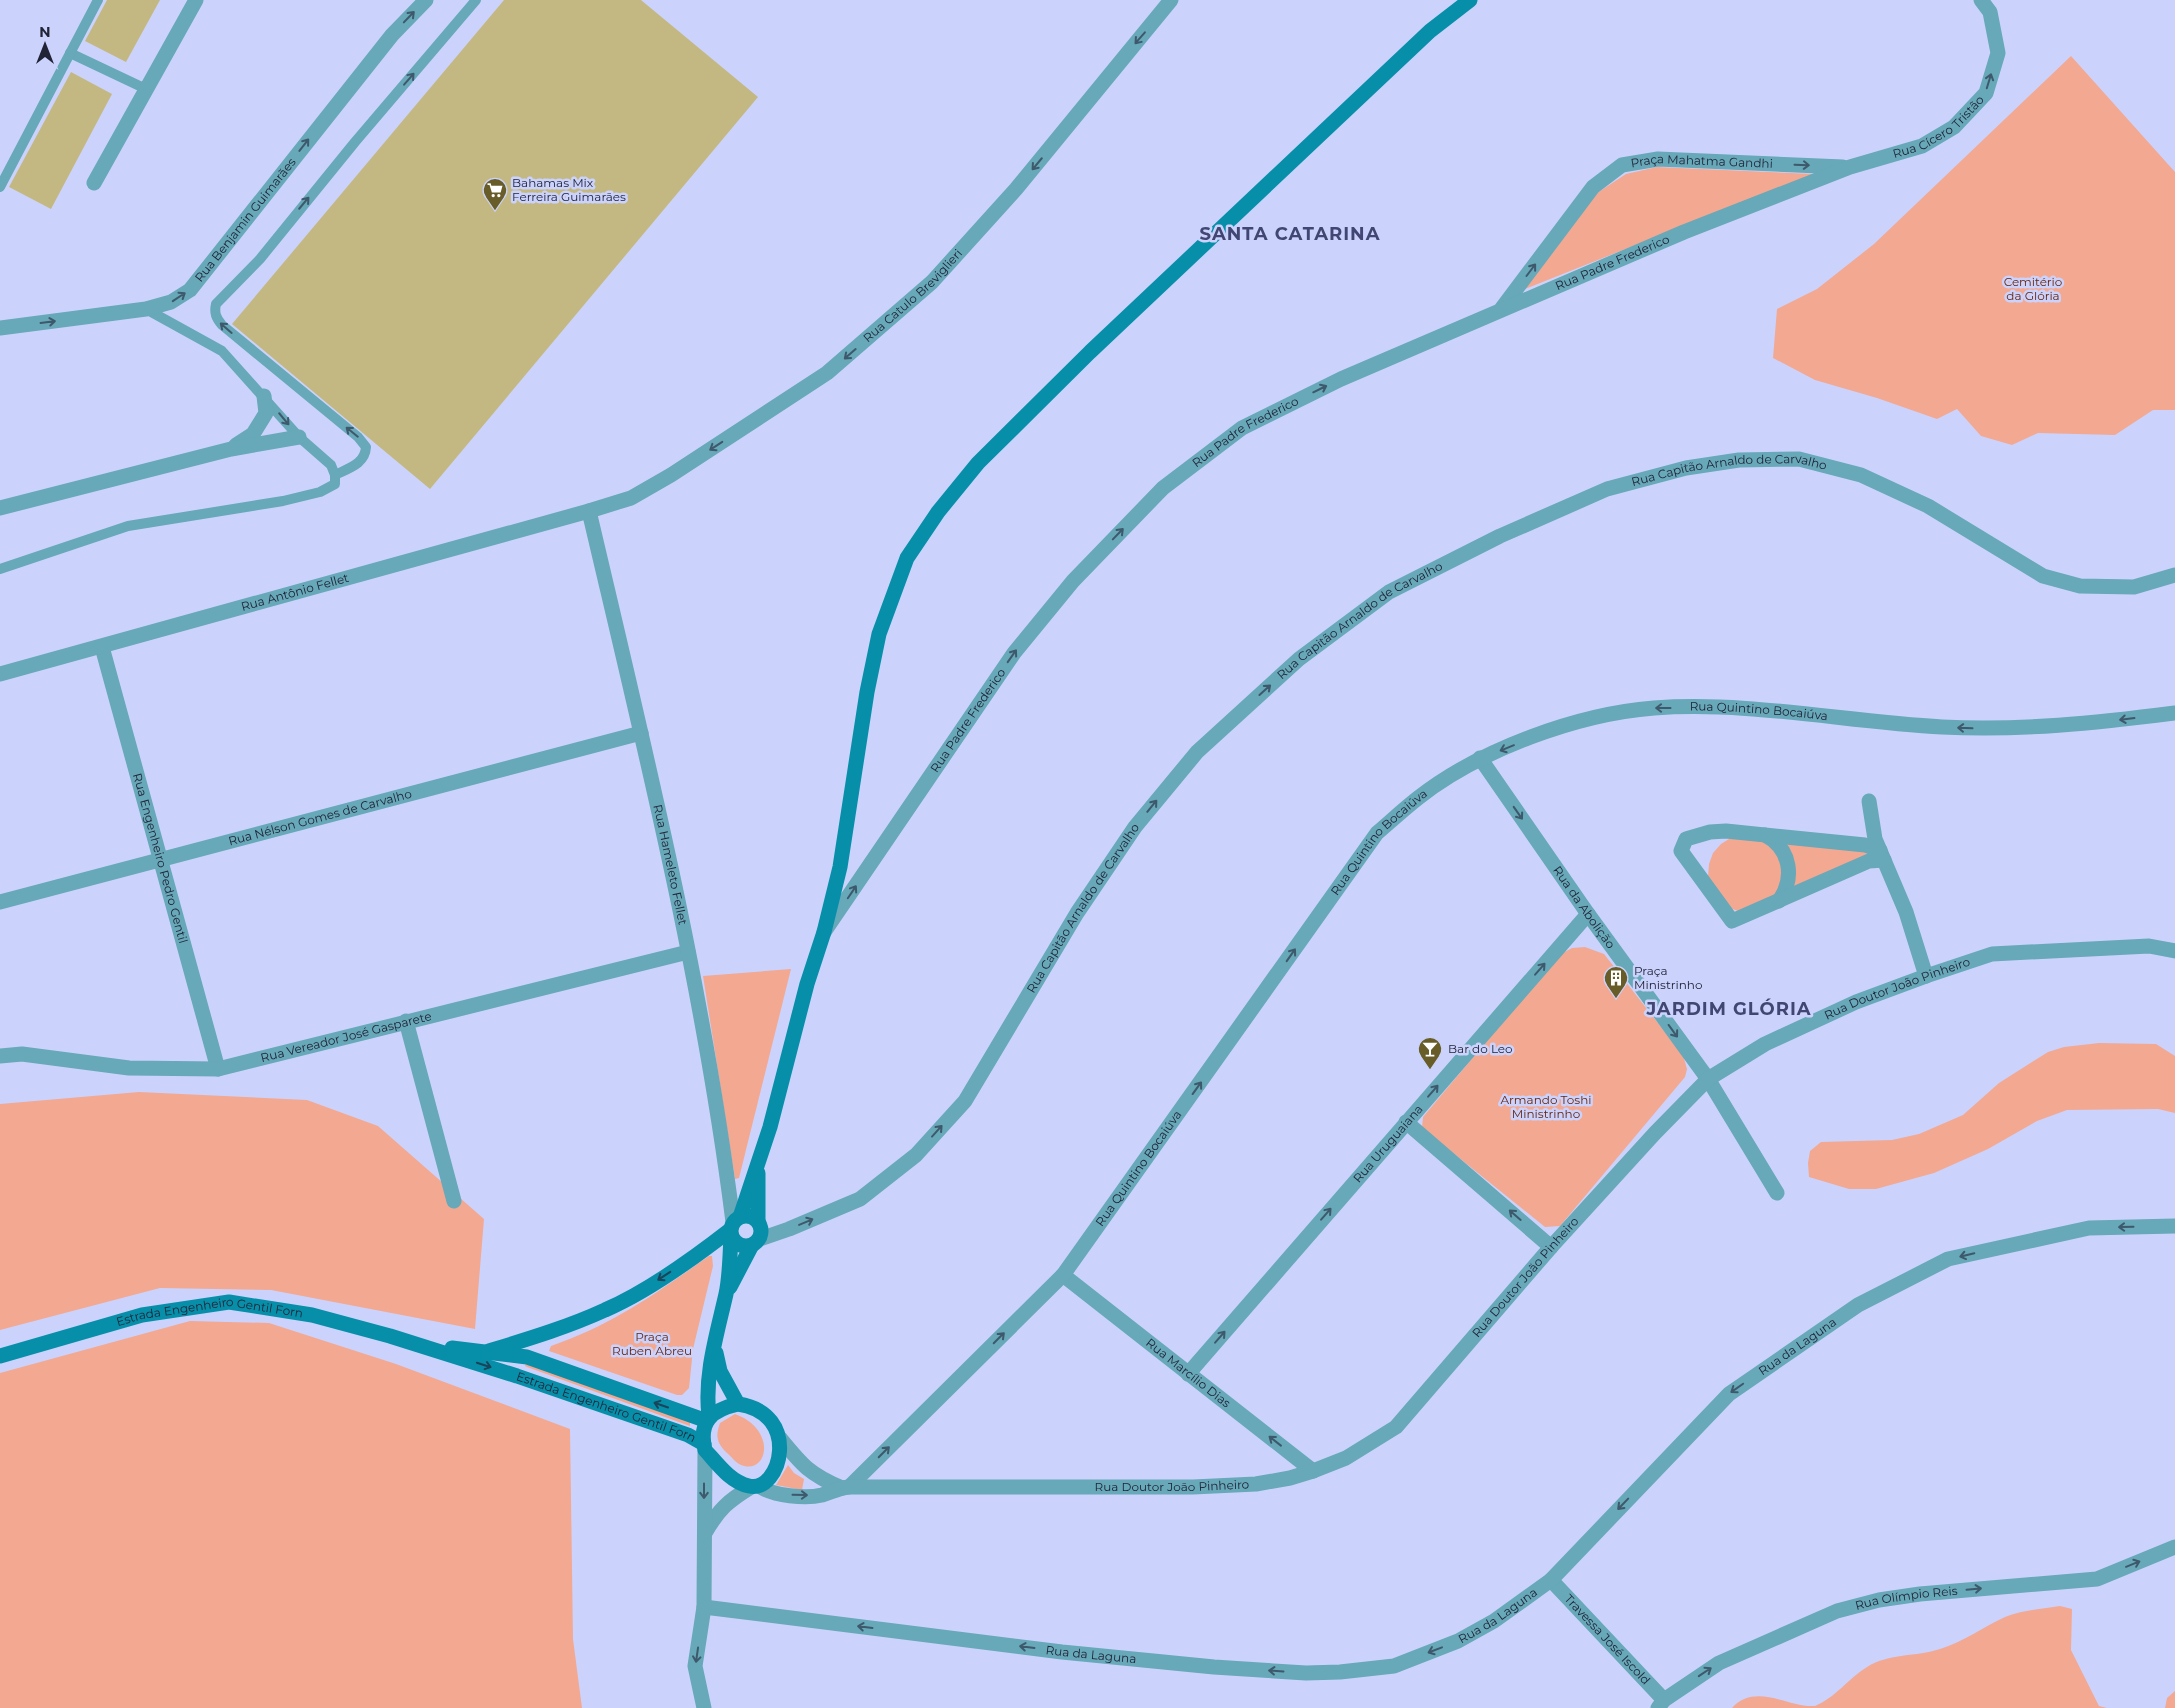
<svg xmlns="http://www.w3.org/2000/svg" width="2175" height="1708" font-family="Montserrat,sans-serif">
	<rect width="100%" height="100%" fill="#cbd3fc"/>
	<!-- green -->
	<g fill="#f3a892">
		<polygon points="2071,56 2175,172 2175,410 2153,410 2115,435 2038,433 2012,445 1981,436 1957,409 1937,419 1877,398 1815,380 1773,358 1777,309 1817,289 1874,244"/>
		<polygon points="1657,167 1814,174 1525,289 1597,193 1626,174"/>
		<polygon points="1755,835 1782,857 1781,893 1738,911 1727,907 1708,877 1709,864 1713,853 1721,844 1732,837"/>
		<polygon points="1771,838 1864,847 1869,855 1783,898 1789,882"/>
		<polygon points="1585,947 1604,954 1683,1055 1687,1069 1685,1077 1560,1226 1545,1227 1422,1128 1423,1117 1559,955 1572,948"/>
		<polygon points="791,969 739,1178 735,1179 703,976"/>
		<polygon points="2099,1043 2156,1044 2175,1056 2175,1113 2158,1109 2067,1110 2037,1121 1988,1149 1934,1173 1876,1189 1849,1189 1809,1177 1808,1163 1810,1151 1821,1142 1892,1140 1919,1134 1963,1115 1999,1083 2048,1052 2064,1047"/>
		<polygon points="139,1092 307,1100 378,1126 484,1219 475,1329 271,1290 160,1288 0,1330 0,1104"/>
		<path d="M 709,1256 L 712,1256 L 713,1266 L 693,1349 L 689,1388 L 682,1395 L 677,1395 L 549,1351 L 551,1346 C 614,1324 655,1294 709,1256 Z"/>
		<polygon points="190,1321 269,1323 396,1364 570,1429 573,1639 582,1708 0,1708 0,1373"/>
		<polygon points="526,1363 690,1420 690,1426 527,1367 525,1366"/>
		<path d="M 735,1414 C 779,1430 767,1478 739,1464 C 735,1462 731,1456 727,1453 C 717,1443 715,1437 720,1423 Z"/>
		<polygon points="788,1465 794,1473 804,1479 802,1490 776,1485"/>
		<path d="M 2060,1606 L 2072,1609 L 2071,1650 L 2099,1706 L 2107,1708 L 1732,1708 C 1756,1682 1788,1708 1815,1706 C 1835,1698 1849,1678 1867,1667 C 1889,1653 1916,1657 1940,1649 C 1963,1642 1983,1627 2005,1617 C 2022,1610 2042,1609 2060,1606 Z"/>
		<polygon points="2175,1691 2175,1708 2165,1708 2167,1698"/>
	</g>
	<!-- building -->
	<g fill="#c4b882">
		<polygon points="107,0 160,0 126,62 85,41"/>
		<polygon points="504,0 641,0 758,97 430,489 232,324"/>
		<polygon points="71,72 112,94 51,209 9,187"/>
	</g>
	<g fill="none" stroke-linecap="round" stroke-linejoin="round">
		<!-- service -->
		<g stroke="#67a8b9" stroke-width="10">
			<polyline points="70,53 146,89"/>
			<polyline points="0,187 98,0"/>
			<path d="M 335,475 C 349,468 365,464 366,447 L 358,437 L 222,325 C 216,318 214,313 216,304 L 260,259 L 355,142 L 476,0"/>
			<polyline points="0,569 128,526 283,501 320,492 335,484 335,475 331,465 299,437 222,351 146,309"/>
		</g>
		<!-- minor -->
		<g stroke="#67a8b9" stroke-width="15">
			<polyline points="94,183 196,0"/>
			<path id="s1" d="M 1502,308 L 1593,187 L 1622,165 L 1658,159 L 1843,167"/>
			<polyline points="236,445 253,434 266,413 264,396"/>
			<polyline points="0,508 231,449 299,437"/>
			<path id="s2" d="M 589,511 L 631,498 L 671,475 L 827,373 L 932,282 L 1016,189 L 1171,0"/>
			<path id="s3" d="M 102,647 L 218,1069"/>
			<path id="s4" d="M 1480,758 L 1588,914 L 1708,1079 L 1777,1193"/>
			<polyline points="1869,801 1875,839 1906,912 1926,976"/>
			<path d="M 1765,835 C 1791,849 1795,878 1779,901"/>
			<polyline points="1880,850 1865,845 1726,831 1710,832 1686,839 1681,851 1732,921 1869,861 1884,860"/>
			<path id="s5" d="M 0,902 L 641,733"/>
			<path id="s6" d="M 824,932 L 1014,653 L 1073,581 L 1163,488 L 1242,428 L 1341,379 L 1684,232 L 1850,167 L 1922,146 L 1954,127 L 1986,93 L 1998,53 L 1990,12 L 1981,0"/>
			<polyline points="406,1021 454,1201"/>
			<path id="s7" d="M 0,1056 L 22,1054 L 129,1068 L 218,1069 L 688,952"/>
			<polyline points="1406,1122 1551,1247"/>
			<path id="s8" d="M 760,1239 L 789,1229 L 860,1199 L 916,1155 L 965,1101 L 1077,913 L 1135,827 L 1197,752 L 1299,659 L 1389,592 L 1500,536 L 1607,489 L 1686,468 L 1739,460 L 1799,459 L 1861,475 L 1928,506 L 2043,576 L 2080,586 L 2134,587 L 2175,575"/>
			<path id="s9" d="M 1063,1275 L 1313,1471"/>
			<path id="s10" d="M 1188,1374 L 1588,914"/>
			<path id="s11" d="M 849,1487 L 1063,1275 L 1377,833 C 1391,821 1404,809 1418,798 C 1479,750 1577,714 1654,708 C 1750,701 1846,722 1942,727 C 2020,731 2097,723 2175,713"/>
			<path d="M 705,1533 C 719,1509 728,1501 751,1487"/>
			<path id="s12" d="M 1551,1580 L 1664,1700"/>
			<path id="s13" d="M 704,1607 L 1062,1652 L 1214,1667 L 1306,1673 L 1340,1672 L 1394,1666 L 1458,1641 L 1494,1621 L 1551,1580 L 1729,1394 L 1858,1305 L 1948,1259 L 2089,1228 L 2175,1226"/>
			<polyline points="704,1708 695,1666 704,1607 705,1450"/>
			<path id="s14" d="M 1658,1708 L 1664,1700 L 1719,1663 L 1837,1611 L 1879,1600 L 1920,1594 L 2097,1579 L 2175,1547"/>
		</g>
		<!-- tertiary -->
		<g stroke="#67a8b9" stroke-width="15">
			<path id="s15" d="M 0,328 L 146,309 L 171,302 L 190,290 L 392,35 L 426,0"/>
			<path id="s16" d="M 0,674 L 589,511 C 644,746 703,982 733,1222"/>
			<path d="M 780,1438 C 802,1465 809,1474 842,1488"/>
			<path id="s17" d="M 759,1486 C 773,1496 806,1499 822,1495 C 832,1492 839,1488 849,1487 L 1193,1487 L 1256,1484 L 1290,1478 L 1313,1471 L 1346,1458 L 1396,1427 L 1551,1247 L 1655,1133 L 1708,1079 L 1765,1044 L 1856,1002 L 1926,976 L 1992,954 L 2149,946 L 2175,951"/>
		</g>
		<!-- secondary -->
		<g stroke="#078faa" stroke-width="15">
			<polyline points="758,1173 758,1221"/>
			<circle cx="746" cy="1231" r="15"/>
			<polyline points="740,1217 770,1127 807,984 824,932 840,867 867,692 879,634 907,558 938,512 978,463 1090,352 1430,31 1470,0"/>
			<polyline points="730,1287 752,1245"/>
			<polyline points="452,1348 527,1357 707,1421"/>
			<path d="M 489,1351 C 528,1339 568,1327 605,1310 C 647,1292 694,1258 730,1230"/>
			<polyline points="716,1353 720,1371 738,1404"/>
			<path id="s18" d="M 0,1356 L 142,1315 L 229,1302 L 312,1315 L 390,1336 L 517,1376 L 688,1435 L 704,1444"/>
			<path d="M 738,1404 C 802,1413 781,1493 749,1486 C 730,1482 717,1463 705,1450 C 698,1421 712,1410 738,1404 Z"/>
			<path d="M 709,1416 C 704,1375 717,1334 726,1294 C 730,1275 730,1254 731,1235"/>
		</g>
	</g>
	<!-- one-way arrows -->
	<defs><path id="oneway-shaft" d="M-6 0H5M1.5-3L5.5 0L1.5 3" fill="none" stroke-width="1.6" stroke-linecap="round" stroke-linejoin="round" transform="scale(1.25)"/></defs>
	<g stroke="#3d596b">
		<use href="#oneway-shaft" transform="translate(409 17) rotate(-46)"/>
		<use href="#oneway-shaft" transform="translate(1140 38) rotate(131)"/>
		<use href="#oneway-shaft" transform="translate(409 79) rotate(-49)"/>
		<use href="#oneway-shaft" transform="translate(1989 81) rotate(-73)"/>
		<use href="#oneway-shaft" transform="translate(304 145) rotate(-52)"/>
		<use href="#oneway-shaft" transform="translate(1037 164) rotate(130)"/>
		<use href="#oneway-shaft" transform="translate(1802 165) rotate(2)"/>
		<use href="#oneway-shaft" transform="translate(304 203) rotate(-50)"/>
		<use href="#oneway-shaft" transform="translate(1531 270) rotate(-53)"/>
		<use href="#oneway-shaft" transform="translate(179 297) rotate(-34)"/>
		<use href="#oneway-shaft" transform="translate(48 322) rotate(-7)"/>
		<use href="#oneway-shaft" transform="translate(226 328) rotate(-139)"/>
		<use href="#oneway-shaft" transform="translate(850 354) rotate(139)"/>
		<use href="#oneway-shaft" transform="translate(1320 389) rotate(-26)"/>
		<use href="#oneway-shaft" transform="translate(284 419) rotate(50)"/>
		<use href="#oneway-shaft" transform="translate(352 432) rotate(-141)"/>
		<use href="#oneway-shaft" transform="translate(716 446) rotate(147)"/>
		<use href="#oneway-shaft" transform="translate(1118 534) rotate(-46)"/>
		<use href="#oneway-shaft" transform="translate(1012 656) rotate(-55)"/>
		<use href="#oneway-shaft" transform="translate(1265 690) rotate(-42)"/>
		<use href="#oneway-shaft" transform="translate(1663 708) rotate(180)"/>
		<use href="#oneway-shaft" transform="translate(2127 719) rotate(173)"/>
		<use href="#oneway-shaft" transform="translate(1965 728) rotate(-178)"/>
		<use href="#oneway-shaft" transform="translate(1507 748) rotate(158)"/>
		<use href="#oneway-shaft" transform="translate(1152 806) rotate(-51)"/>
		<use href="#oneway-shaft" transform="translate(1518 813) rotate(55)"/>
		<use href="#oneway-shaft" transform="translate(852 892) rotate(-56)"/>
		<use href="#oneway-shaft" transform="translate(1291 955) rotate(-55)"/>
		<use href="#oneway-shaft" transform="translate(1540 969) rotate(-49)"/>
		<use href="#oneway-shaft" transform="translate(1673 1031) rotate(54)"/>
		<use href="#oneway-shaft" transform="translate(1197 1088) rotate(-54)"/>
		<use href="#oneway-shaft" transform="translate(1433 1091) rotate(-49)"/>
		<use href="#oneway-shaft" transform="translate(937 1131) rotate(-48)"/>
		<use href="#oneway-shaft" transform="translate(1326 1214) rotate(-49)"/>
		<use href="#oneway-shaft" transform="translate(1515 1215) rotate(-139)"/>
		<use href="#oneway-shaft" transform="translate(806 1222) rotate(-23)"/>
		<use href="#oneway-shaft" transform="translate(2126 1227) rotate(179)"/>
		<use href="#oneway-shaft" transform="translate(1967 1255) rotate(167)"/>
		<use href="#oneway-shaft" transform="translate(1220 1337) rotate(-49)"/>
		<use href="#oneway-shaft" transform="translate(999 1338) rotate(-45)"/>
		<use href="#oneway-shaft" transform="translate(1737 1388) rotate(145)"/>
		<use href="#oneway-shaft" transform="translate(1275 1441) rotate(-142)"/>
		<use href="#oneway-shaft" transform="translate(884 1452) rotate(-45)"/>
		<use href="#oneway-shaft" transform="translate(704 1491) rotate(90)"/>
		<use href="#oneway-shaft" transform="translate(800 1495) rotate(1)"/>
		<use href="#oneway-shaft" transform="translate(1623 1504) rotate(134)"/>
		<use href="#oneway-shaft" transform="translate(2133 1564) rotate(-22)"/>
		<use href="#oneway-shaft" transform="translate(1974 1589) rotate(-5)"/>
		<use href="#oneway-shaft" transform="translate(865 1627) rotate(-173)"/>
		<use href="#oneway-shaft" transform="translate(1027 1647) rotate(-173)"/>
		<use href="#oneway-shaft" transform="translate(1435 1650) rotate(159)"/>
		<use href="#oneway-shaft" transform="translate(697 1655) rotate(98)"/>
		<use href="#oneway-shaft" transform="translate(1276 1671) rotate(-176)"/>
		<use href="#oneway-shaft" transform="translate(1705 1672) rotate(-34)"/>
	</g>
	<g stroke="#19445a">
		<use href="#oneway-shaft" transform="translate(664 1276) rotate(147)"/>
		<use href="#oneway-shaft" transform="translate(484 1365) rotate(18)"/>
		<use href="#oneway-shaft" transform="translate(661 1405) rotate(-161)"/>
	</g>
	<!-- icons -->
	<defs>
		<g id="supermarket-pin" transform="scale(1.25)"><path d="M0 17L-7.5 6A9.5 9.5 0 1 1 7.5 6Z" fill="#685d29" stroke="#cbd3fc"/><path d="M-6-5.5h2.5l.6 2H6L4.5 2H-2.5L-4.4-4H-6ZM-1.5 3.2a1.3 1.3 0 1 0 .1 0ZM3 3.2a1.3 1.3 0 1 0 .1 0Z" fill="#fff"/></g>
		<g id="building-pin" transform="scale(1.25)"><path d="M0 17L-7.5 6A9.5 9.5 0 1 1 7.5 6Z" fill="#685d29" stroke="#cbd3fc"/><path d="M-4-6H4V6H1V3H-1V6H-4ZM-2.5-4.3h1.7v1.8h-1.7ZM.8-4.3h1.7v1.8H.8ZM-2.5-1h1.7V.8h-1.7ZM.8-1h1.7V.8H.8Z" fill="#fff"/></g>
		<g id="bar-pin" transform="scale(1.25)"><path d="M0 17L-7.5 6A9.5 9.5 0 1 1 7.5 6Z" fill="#685d29" stroke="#cbd3fc"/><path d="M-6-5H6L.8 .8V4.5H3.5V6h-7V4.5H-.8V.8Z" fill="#fff"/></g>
	</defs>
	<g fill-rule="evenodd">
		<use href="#supermarket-pin" x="495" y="190"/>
		<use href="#building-pin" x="1616" y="978"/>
		<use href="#bar-pin" x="1430" y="1049"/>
	</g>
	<g text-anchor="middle" stroke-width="5" stroke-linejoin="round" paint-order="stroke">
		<!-- street labels -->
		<g font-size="12" fill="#212437" stroke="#cbd3fc">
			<text dy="4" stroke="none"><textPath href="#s6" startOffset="1420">Rua Cícero Tristão</textPath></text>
			<text dy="4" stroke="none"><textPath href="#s1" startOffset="268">Praça Mahatma Gandhi</textPath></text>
			<text dy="4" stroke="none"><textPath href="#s15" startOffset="285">Rua Benjamin Guimarães</textPath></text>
			<text dy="4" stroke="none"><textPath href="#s6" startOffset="1065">Rua Padre Frederico</textPath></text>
			<text dy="4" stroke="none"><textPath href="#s2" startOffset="392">Rua Catulo Breviglieri</textPath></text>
			<text dy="4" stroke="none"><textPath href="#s6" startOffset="660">Rua Padre Frederico</textPath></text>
			<text dy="4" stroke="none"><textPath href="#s8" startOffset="1288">Rua Capitão Arnaldo de Carvalho</textPath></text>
			<text dy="4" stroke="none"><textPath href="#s16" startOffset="306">Rua Antônio Fellet</textPath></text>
			<text dy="4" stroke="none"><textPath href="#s8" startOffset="882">Rua Capitão Arnaldo de Carvalho</textPath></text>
			<text dy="4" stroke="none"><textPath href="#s11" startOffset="1258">Rua Quintino Bocaiúva</textPath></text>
			<text dy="4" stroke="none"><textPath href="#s6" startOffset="256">Rua Padre Frederico</textPath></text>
			<text dy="4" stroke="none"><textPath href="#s5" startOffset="331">Rua Nélson Gomes de Carvalho</textPath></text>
			<text dy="4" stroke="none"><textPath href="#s11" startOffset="838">Rua Quintino Bocaiúva</textPath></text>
			<text dy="4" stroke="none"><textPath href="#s3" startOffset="219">Rua Engenheiro Pedro Gentil</textPath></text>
			<text dy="4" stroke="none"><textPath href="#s16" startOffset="974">Rua Hameleto Fellet</textPath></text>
			<text dy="4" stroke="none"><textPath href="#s4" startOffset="182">Rua da Abolição</textPath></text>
			<text dy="4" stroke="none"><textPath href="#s8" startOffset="478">Rua Capitão Arnaldo de Carvalho</textPath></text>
			<text dy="4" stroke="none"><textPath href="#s17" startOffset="1331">Rua Doutor João Pinheiro</textPath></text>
			<text dy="4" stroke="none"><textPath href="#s7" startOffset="351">Rua Vereador José Gasparete</textPath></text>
			<text dy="4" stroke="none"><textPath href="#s10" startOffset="305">Rua Uruguaiana</textPath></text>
			<text dy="4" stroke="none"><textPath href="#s11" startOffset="432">Rua Quintino Bocaiúva</textPath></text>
			<text dy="4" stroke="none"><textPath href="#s17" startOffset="851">Rua Doutor João Pinheiro</textPath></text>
			<text dy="4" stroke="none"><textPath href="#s18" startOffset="216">Estrada Engenheiro Gentil Forn</textPath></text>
			<text dy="4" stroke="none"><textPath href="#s13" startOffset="1215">Rua da Laguna</textPath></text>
			<text dy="4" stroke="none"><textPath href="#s9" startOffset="159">Rua Marcílio Dias</textPath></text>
			<text dy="4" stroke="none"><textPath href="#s18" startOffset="628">Estrada Engenheiro Gentil Forn</textPath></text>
			<text dy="4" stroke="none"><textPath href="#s17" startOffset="416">Rua Doutor João Pinheiro</textPath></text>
			<text dy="4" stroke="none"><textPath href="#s14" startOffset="276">Rua Olímpio Reis</textPath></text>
			<text dy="4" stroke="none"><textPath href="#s13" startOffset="810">Rua da Laguna</textPath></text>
			<text dy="4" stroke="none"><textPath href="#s12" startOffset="82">Travessa José Iscold</textPath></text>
			<text dy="4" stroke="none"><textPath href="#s13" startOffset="390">Rua da Laguna</textPath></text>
		</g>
		<!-- poi labels -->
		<g font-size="12" fill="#212437" stroke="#cbd3fc" text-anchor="start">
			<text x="512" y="187">Bahamas Mix<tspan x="512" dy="14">Ferreira Guimarães</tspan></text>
			<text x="1634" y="975">Praça<tspan x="1634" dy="14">Ministrinho</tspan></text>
			<text x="1448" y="1053">Bar do Leo</text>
		</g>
		<!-- park labels -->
		<g font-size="12" fill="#67240f" stroke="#cbd3fc">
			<text x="2033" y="286">Cemitério<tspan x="2033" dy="14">da Glória</tspan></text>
			<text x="1546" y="1104">Armando Toshi<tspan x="1546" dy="14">Ministrinho</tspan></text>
			<text x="652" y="1341">Praça<tspan x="652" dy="14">Ruben Abreu</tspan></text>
		</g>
		<!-- district labels -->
		<g font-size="18" font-weight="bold" letter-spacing="1" fill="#414772" stroke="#cbd3fc">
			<text x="1290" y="240">SANTA CATARINA</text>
			<text x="1729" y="1015">JARDIM GLÓRIA</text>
		</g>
	</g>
	<!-- north arrow -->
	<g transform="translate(45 45)" stroke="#cbd3fc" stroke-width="4" paint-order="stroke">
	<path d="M0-4L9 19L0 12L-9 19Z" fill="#212437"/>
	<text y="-8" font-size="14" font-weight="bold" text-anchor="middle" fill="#212437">N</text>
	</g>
</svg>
